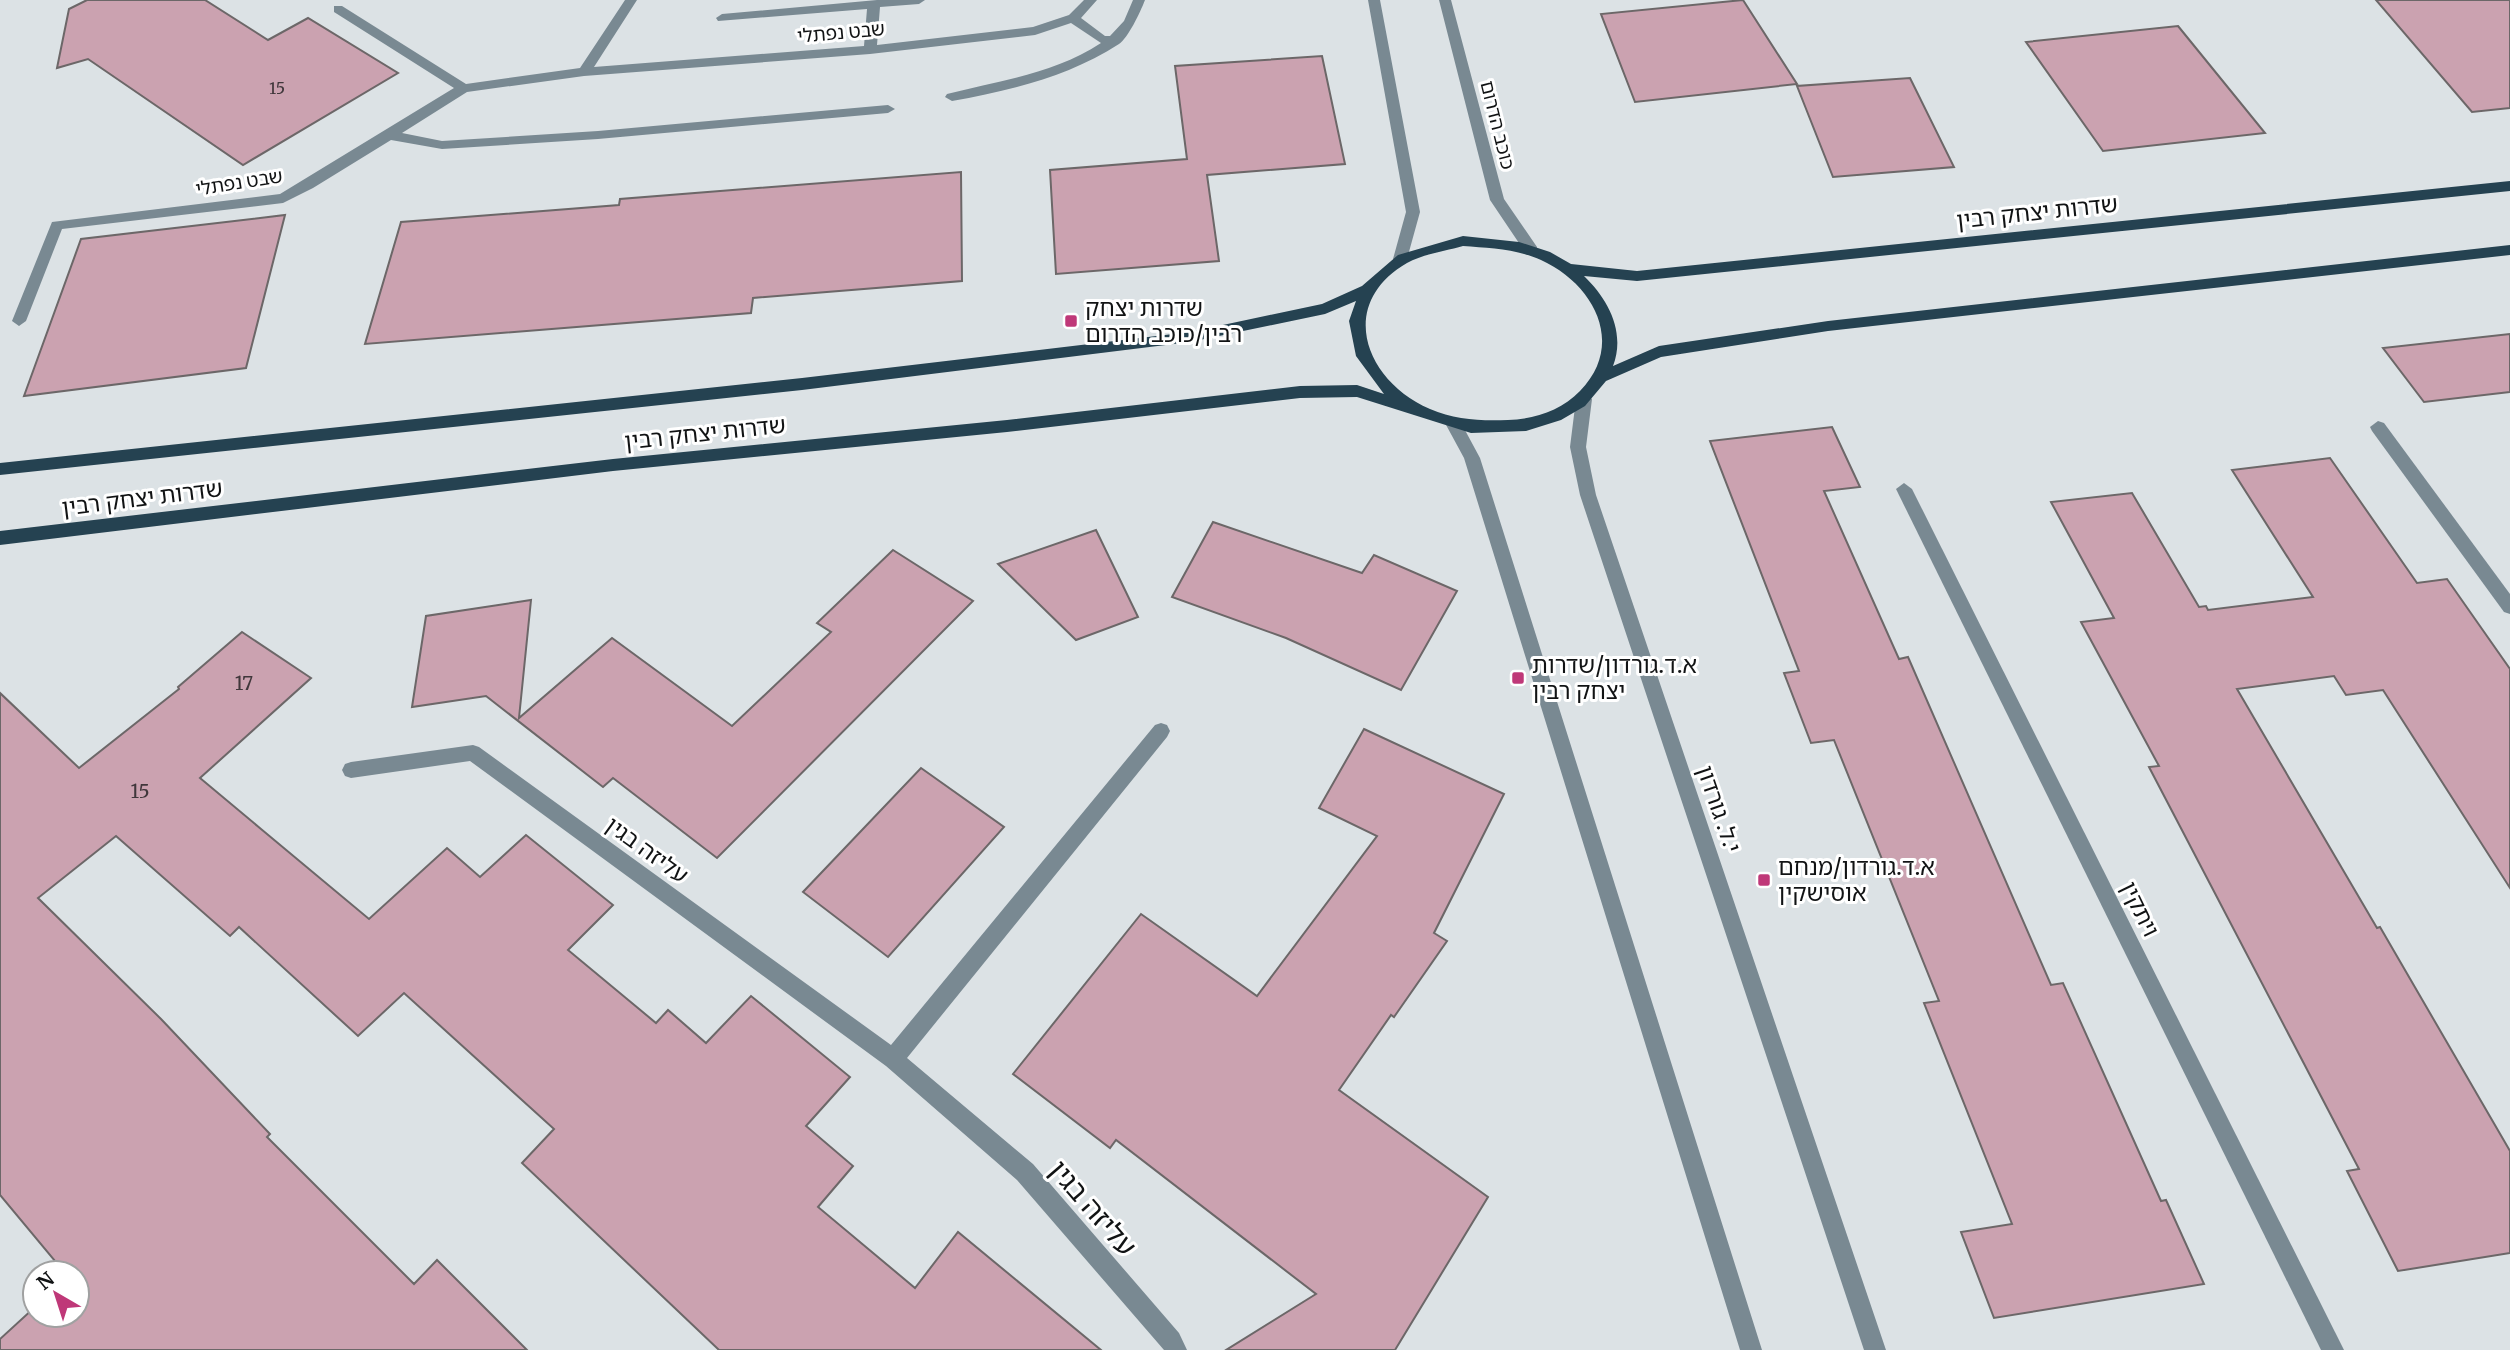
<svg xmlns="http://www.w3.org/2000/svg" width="2510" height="1350" font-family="Merriweather,'Noto Sans Hebrew',serif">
	<rect width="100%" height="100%" fill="#dce2e5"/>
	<!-- building -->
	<g fill="#cba2b0" stroke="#6c6768" stroke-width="2">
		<polygon points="87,0 205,0 268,40 308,18 398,73 243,165 88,59 57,68 69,9"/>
		<polygon points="1743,0 1797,84 1635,102 1601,14"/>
		<polygon points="2376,0 2510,0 2510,108 2472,112"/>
		<polygon points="2178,26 2265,133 2103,151 2026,42"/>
		<polygon points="1322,56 1345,164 1207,175 1219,261 1056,274 1050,170 1187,159 1175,66"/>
		<polygon points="1910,78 1954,167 1833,177 1797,86"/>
		<polygon points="961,172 962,281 753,298 751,313 365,344 401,222 619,205 620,199"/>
		<polygon points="285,215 246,368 24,396 81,239"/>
		<polygon points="2510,334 2510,392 2424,402 2383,348"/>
		<polygon points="1832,427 1860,487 1824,491 1899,659 1908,657 2051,985 2063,983 2161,1201 2166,1200 2204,1284 1994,1318 1961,1232 2012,1224 1924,1003 1939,1001 1834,740 1811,743 1784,673 1799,671 1710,441"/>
		<polygon points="2330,458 2417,583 2447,579 2510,669 2510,888 2383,690 2346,695 2334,676 2237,689 2377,928 2380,927 2510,1151 2510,1253 2398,1271 2347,1171 2359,1169 2149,767 2159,766 2081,622 2114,618 2051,502 2132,493 2199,607 2206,606 2208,610 2313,597 2232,470"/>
		<polygon points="1213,522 1362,573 1374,555 1457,591 1401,690 1286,638 1172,597"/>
		<polygon points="1096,530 1138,617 1076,640 998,564"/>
		<polygon points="893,550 973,601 717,858 613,778 603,787 486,696 412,707 426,616 531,600 519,718 612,638 732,726 831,632 817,623"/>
		<polygon points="242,632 311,678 200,778 261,829 369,919 447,848 480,877 526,835 613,905 568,950 656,1023 668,1010 706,1043 751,996 850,1077 806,1126 853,1166 818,1207 915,1288 958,1232 1101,1350 719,1350 522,1163 554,1129 404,993 358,1036 239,927 230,936 116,836 38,898 161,1019 270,1134 267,1137 414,1284 437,1260 527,1350 0,1350 0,1339 35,1307 35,1315 77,1315 77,1273 65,1273 0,1195 0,693 79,768 179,689 178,687"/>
		<polygon points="1364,729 1504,794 1434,933 1447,941 1394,1017 1391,1015 1339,1090 1488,1197 1395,1350 1226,1350 1316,1294 1116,1140 1110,1148 1013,1074 1141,914 1257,996 1377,836 1319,808"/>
		<polygon points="921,768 1004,827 888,957 803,892"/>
	</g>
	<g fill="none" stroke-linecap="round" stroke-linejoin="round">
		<!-- minor -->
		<g fill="#798992" fill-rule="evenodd">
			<path d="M 625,0 L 637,0 L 594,67 L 864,46 L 867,9 L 718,21 L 716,18 L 722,14 L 877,0 L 925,0 L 919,4 L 880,7 L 877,45 L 1033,27 L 1069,15 L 1084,0 L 1097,0 L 1081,18 L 1105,36 L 1110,36 L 1124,21 L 1133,0 L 1145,0 C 1140,13 1128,38 1119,44 C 1068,77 1011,90 952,101 L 945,97 L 947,94 C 1001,80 1054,74 1101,43 L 1071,23 L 1035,35 L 870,54 L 584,76 L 467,92 L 402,133 L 442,141 L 598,131 L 888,105 L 895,109 L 888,113 L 598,139 L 442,149 L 391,140 L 313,188 L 283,203 L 62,229 L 26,321 L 19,326 L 12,321 L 52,222 L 280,194 L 454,88 L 334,12 L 334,6 L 342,6 L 466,84 L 580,68 Z"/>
			<polygon points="1368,0 1380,0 1420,212 1407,259 1400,264 1393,259 1406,212"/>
			<polygon points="1439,0 1451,0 1504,199 1537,247 1537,255 1527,255 1490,200"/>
			<polygon points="1584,393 1592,399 1586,447 1596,495 1886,1350 1864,1350 1580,495 1570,447 1576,399"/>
			<polygon points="1453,417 1459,419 1480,458 1762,1350 1740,1350 1464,458 1445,423"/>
			<polygon points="2378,421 2384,423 2510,594 2510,614 2504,612 2372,431 2370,427"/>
			<polygon points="1904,483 1912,489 2344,1350 2321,1350 1896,489"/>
			<polygon points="1161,723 1167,725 1170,731 1167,737 907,1058 1033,1164 1179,1333 1187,1350 1164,1350 1017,1180 886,1066 470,761 351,778 345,776 342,770 345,764 351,762 473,745 479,747 891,1045 1155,725"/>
		</g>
		<!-- major -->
		<path fill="#254251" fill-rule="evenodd" d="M 2510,181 L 2510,191 L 1637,281 L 1584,276 C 1608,299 1626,332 1613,366 L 1659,346 L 1828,321 L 2510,245 L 2510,255 L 1828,331 L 1661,357 L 1606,381 L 1585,406 L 1561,420 L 1526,431 L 1471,433 L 1357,397 L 1300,398 L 1007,432 L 613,471 L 0,545 L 0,531 L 613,459 L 1007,420 L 1300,386 L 1357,385 L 1384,394 L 1356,356 L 1349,321 L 1356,301 L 1325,314 L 1190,342 L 802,390 L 0,475 L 0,463 L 802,378 L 1190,332 L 1322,304 L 1362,286 L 1398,255 L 1463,236 L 1519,242 L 1550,252 L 1571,264 L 1637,271 ZM 1463,246 C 1489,248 1517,249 1541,260 C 1594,284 1626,344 1580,391 C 1561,411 1534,419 1508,420 C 1481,421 1455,420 1430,409 C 1365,381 1336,304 1407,263 C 1423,254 1446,251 1463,246 Z"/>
	</g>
	<!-- markers -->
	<g fill="#bf3878" stroke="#fff" stroke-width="2.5">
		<rect x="1064" y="314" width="14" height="14" rx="3.5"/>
		<rect x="1511" y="671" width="14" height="14" rx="3.5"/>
		<rect x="1757" y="873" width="14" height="14" rx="3.5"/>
	</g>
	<g text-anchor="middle" stroke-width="6" stroke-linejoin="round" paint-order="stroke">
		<!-- far-number labels -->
		<g font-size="16" fill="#40373b">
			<text x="277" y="94">15</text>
		</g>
		<!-- far-street labels -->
		<g font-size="19" fill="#111314" stroke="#fff">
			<text transform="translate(841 32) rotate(-5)" y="7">שבט נפתלי</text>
			<text transform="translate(1498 125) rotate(76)" y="7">כוכב הדרום</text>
			<text transform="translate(239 182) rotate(-9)" y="7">שבט נפתלי</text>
		</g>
		<!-- number labels -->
		<g font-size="19" fill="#40373b">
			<text x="244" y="690">17</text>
			<text x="140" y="798">15</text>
		</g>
		<!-- street labels -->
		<g font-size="23" fill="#111314" stroke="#fff">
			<text transform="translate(2037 212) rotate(-6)" y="8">שדרות יצחק רבין</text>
			<text transform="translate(705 433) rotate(-6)" y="8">שדרות יצחק רבין</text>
			<text transform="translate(142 498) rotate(-7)" y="8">שדרות יצחק רבין</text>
			<text transform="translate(1719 809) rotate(71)" y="8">י.ל. גורדון</text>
			<text transform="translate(647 850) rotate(36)" y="8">עליזה בגין</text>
			<text transform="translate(2140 909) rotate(64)" y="8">ויתקין</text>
		</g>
		<!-- poi labels -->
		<g font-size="23" fill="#111314" stroke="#fff" text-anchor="start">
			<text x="1085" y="316">שדרות יצחק<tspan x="1085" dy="26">רבין/כוכב הדרום</tspan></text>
			<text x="1532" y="673">א.ד.גורדון/שדרות<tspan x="1532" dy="26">יצחק רבין</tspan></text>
			<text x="1778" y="875">א.ד.גורדון/מנחם<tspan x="1778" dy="26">אוסישקין</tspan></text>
		</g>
		<!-- near-street labels -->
		<g font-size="28" fill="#111314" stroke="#fff">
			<text transform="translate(1093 1208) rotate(49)" y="10">עליזה בגין</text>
		</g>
	</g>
	<!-- north arrow -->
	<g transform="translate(56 1294) rotate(321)"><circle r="33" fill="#ffffff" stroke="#a0a1a1" stroke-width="2"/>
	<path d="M0-5L12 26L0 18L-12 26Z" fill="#bf3878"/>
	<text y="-10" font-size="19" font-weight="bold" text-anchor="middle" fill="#111314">N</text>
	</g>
</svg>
